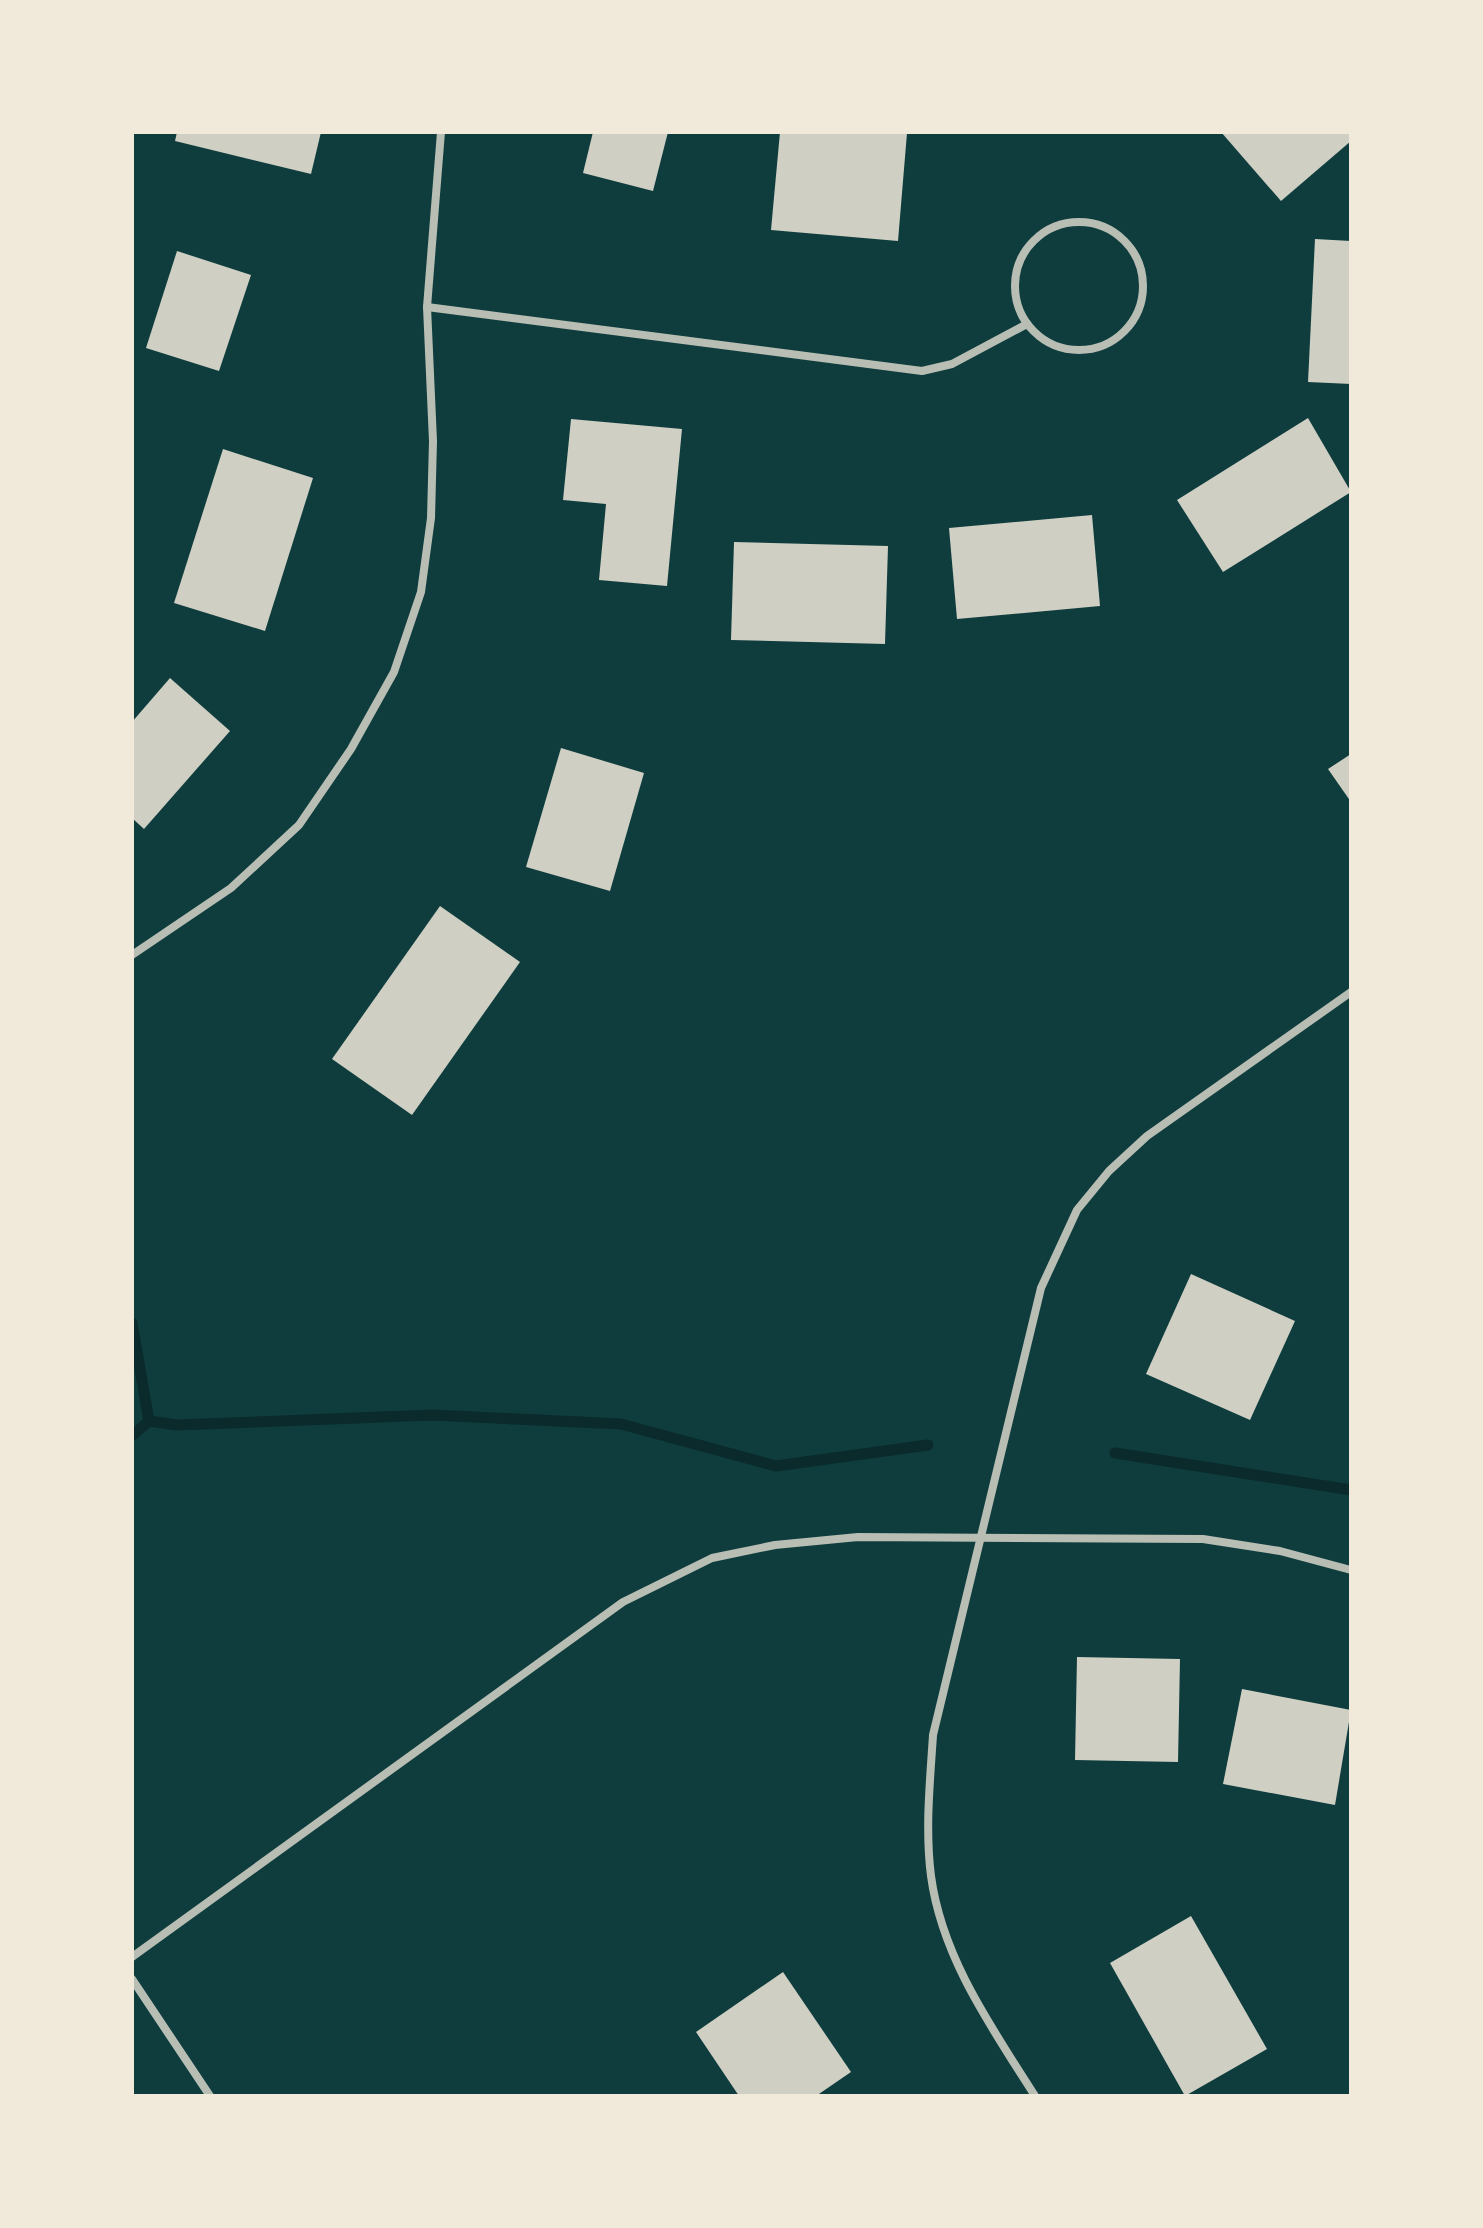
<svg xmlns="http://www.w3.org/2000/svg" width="1483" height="2228" font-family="'Roboto Condensed',sans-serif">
	<rect width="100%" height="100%" fill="#0f3d3e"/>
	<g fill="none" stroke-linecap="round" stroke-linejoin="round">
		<!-- stream -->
		<g stroke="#0a2a2b" stroke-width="11">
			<polyline points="132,1323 149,1421"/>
			<polyline points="149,1421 177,1425 432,1415 621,1424 776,1466 928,1445"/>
			<polyline points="132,1436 149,1421"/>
			<polyline points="1115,1453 1351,1490"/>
		</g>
	</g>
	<!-- building -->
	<g fill="#cfcfc3">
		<polygon points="177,132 321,132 311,174 175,141"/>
		<polygon points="593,132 668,132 653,191 583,173"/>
		<polygon points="780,132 907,133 898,241 771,230"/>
		<polygon points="1221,132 1351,132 1351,141 1281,201"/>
		<polygon points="1315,239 1351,241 1351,384 1308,382"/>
		<polygon points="177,251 251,275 219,371 146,348"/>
		<polygon points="1308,418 1351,492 1223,572 1177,500"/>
		<polygon points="571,419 682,429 667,586 599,580 606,504 563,500"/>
		<polygon points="223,449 313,478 265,631 174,603"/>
		<polygon points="1092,515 1100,606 957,619 949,528"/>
		<polygon points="734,542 888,546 885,644 731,640"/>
		<polygon points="170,678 230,731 144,829 132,818 132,722"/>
		<polygon points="561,748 644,773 610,891 526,867"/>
		<polygon points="1351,754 1351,802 1328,769"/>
		<polygon points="440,906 520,962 412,1115 332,1059"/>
		<polygon points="1191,1274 1295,1321 1250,1420 1146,1374"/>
		<polygon points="1077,1657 1180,1659 1178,1762 1075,1760"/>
		<polygon points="1242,1689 1351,1710 1335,1805 1223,1784"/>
		<polygon points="1191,1916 1267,2049 1185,2096 1110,1963"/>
		<polygon points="783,1972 851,2072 816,2096 739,2096 696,2032"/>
	</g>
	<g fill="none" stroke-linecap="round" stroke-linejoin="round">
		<!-- minor -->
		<g stroke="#b8beb3" stroke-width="8">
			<circle cx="1079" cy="286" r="64"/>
			<polyline points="427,307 922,371 952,364 1027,324"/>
			<polyline points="132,955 231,888 299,825 351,749 394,672 421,592 431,518 433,441 427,307 441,132"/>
			<polyline points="132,1957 623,1602 712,1558 775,1545 858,1537 1203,1539 1280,1551 1351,1570"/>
			<polyline points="132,1979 210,2096"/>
			<path d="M 1035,2096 C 992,2028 942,1958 931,1876 C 925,1829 930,1782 933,1735 L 1041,1288 L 1077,1210 L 1109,1171 L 1147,1136 L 1351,992"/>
		</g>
	</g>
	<!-- border -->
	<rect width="1483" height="2228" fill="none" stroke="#f1e9da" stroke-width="268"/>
</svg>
